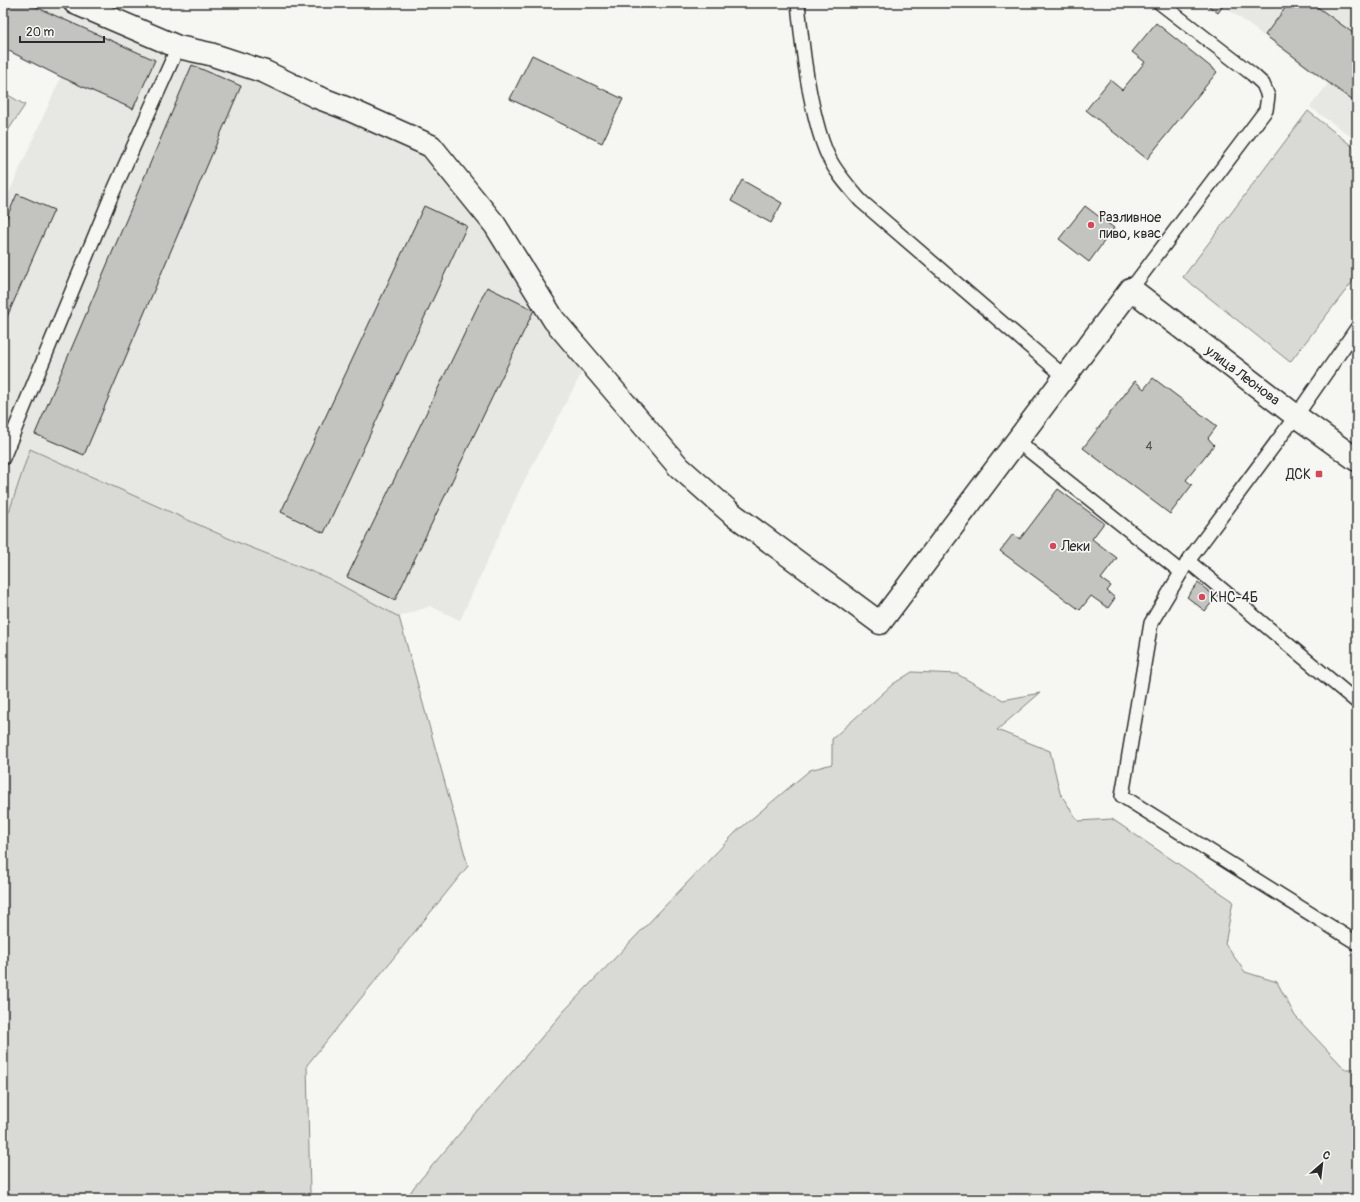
<svg xmlns="http://www.w3.org/2000/svg" width="1360" height="1202" font-family="Pangolin,sans-serif">
	<rect width="100%" height="100%" fill="#f6f6f2"/>
	<filter id="ink" filterUnits="userSpaceOnUse"><feTurbulence type="fractalNoise" baseFrequency=".025" numOctaves="2"/><feDisplacementMap in="SourceGraphic" scale="8" xChannelSelector="R" yChannelSelector="G"/><feConvolveMatrix kernelMatrix="1 2 1 2 8 2 1 2 1" color-interpolation-filters="sRGB"/></filter>
	<g filter="url(#ink)">
		<!-- built -->
		<g fill="#e7e7e3">
			<polygon points="3,3 104,3 181,36 178,46 431,146 588,361 522,485 460,620 430,606 399,617 328,578 237,542 30,449 9,512 3,509 3,206 61,77 3,48"/>
			<polygon points="1226,3 1357,3 1357,141 1310,107 1328,84 1224,6"/>
		</g>
		<!-- green -->
		<g fill="#d9d9d5" stroke="#828280">
			<polygon points="3,92 25,105 3,138"/>
			<polygon points="1308,111 1357,150 1357,276 1290,362 1183,277"/>
			<polygon points="30,449 237,542 328,578 399,617 468,866 307,1065 310,1193 305,1199 3,1199 3,509 9,512"/>
			<polygon points="912,672 957,674 1003,700 1040,693 997,730 1050,751 1060,793 1078,821 1112,819 1233,901 1225,944 1245,972 1277,982 1295,1016 1345,1069 1357,1069 1357,1199 406,1199 414,1187 564,1011 736,832 810,770 832,764 832,739 893,684"/>
		</g>
		<!-- building -->
		<g fill="#c3c3c0" stroke="#2b2b2b">
			<polygon points="3,3 27,3 155,60 133,109 61,77 3,48"/>
			<polygon points="1205,3 1225,3 1218,13"/>
			<polygon points="1289,3 1312,3 1357,36 1357,104 1265,35"/>
			<polygon points="1156,23 1217,72 1147,159 1086,110 1110,80 1122,90 1145,62 1132,52"/>
			<polygon points="532,55 623,99 602,143 510,99"/>
			<polygon points="192,65 241,86 84,455 35,434"/>
			<polygon points="742,180 782,203 771,223 731,201"/>
			<polygon points="17,194 54,210 3,326 3,226"/>
			<polygon points="424,206 467,226 324,533 281,512"/>
			<polygon points="1085,206 1114,228 1089,262 1059,239"/>
			<polygon points="487,287 534,310 395,600 347,577"/>
			<polygon points="1153,378 1217,426 1208,438 1214,445 1186,480 1192,485 1170,514 1083,448 1135,381 1144,389"/>
			<polygon points="1058,489 1104,523 1092,539 1117,558 1101,579 1111,586 1107,591 1115,598 1108,608 1091,596 1080,610 1000,551 1013,534 1020,539"/>
			<polygon points="1198,583 1216,597 1205,611 1187,597"/>
		</g>
		<g fill="none" stroke-linecap="round" stroke-linejoin="round">
			<!-- service casing -->
			<g stroke="#2b2b2b" stroke-width="16">
				<g id="service">
					<path d="M 798,3 C 802,43 806,82 816,120 C 819,132 823,146 829,158 C 837,174 849,187 861,201 L 1065,377"/>
					<polyline points="1131,289 1266,110 1268,96 1263,84 1252,74 1160,3"/>
					<polyline points="1357,328 1296,416 1188,561 1151,623 1122,796 1357,943"/>
					<polyline points="1017,441 1181,572"/>
					<polyline points="3,458 110,199 178,47"/>
					<polyline points="1188,561 1357,702"/>
				</g>
			</g>
			<!-- minor casing -->
			<g stroke="#2b2b2b" stroke-width="25">
				<polyline id="minor" points="75,3 178,47 210,54 265,72 317,97 348,109 431,146 495,225 554,320 679,467 730,512 880,623 1131,289 1296,416 1357,460"/>
			</g>
			<!-- service -->
			<use href="#service" stroke="#f6f6f2" stroke-width="13"/>
			<!-- minor -->
			<use href="#minor" stroke="#f6f6f2" stroke-width="22"/>
		</g>
	</g>
	<!-- markers -->
	<g fill="#d1495b" stroke="#f6f6f2" stroke-width="1.5">
		<circle cx="1091" cy="225" r="4"/>
		<rect x="1315" y="470" width="8" height="8" rx="2"/>
		<circle cx="1053" cy="546" r="4"/>
		<circle cx="1202" cy="597" r="4"/>
	</g>
	<g text-anchor="middle" stroke-width="3.5" stroke-linejoin="round" paint-order="stroke">
		<!-- number labels -->
		<g font-size="12" fill="#515150">
			<text x="1149" y="450">4</text>
		</g>
		<!-- poi labels -->
		<g font-size="14" fill="#2b2b2b" stroke="#f6f6f2" text-anchor="start">
			<text x="1099" y="222">Разливное<tspan x="1099" dy="16">пиво, квас</tspan></text>
			<text x="1311" y="479" text-anchor="end">ДСК</text>
			<text x="1061" y="551">Леки</text>
			<text x="1210" y="602">КНС-4Б</text>
		</g>
		<!-- street labels -->
		<g font-size="14" fill="#2b2b2b" stroke="#f6f6f2">
			<text transform="translate(1243 375) rotate(37)" y="5">улица Леонова</text>
		</g>
	</g>
	<!-- margin -->
	<rect width="1360" height="1202" fill="none" stroke="#f6f6f2" stroke-width="16"/>
	<rect x="8" y="8" width="1344" height="1186" fill="none" stroke="#2b2b2b" stroke-width="1.5" filter="url(#ink)"/>
	<!-- north arrow -->
	<g transform="translate(1322 1164) rotate(28)" stroke="#f6f6f2" stroke-width="3" paint-order="stroke">
	<path d="M0-3L7 15L0 10L-7 15Z" fill="#2b2b2b"/>
	<text y="-6" font-size="11" font-weight="bold" text-anchor="middle" fill="#2b2b2b">С</text>
	</g>
	<!-- scale -->
	<path d="M20 36v6h84v-6" fill="none" stroke="#2b2b2b" stroke-width="2"/>
	<text x="26" y="36" font-size="12" fill="#2b2b2b" stroke="#f6f6f2" stroke-width="3" paint-order="stroke">20 m</text>
</svg>
